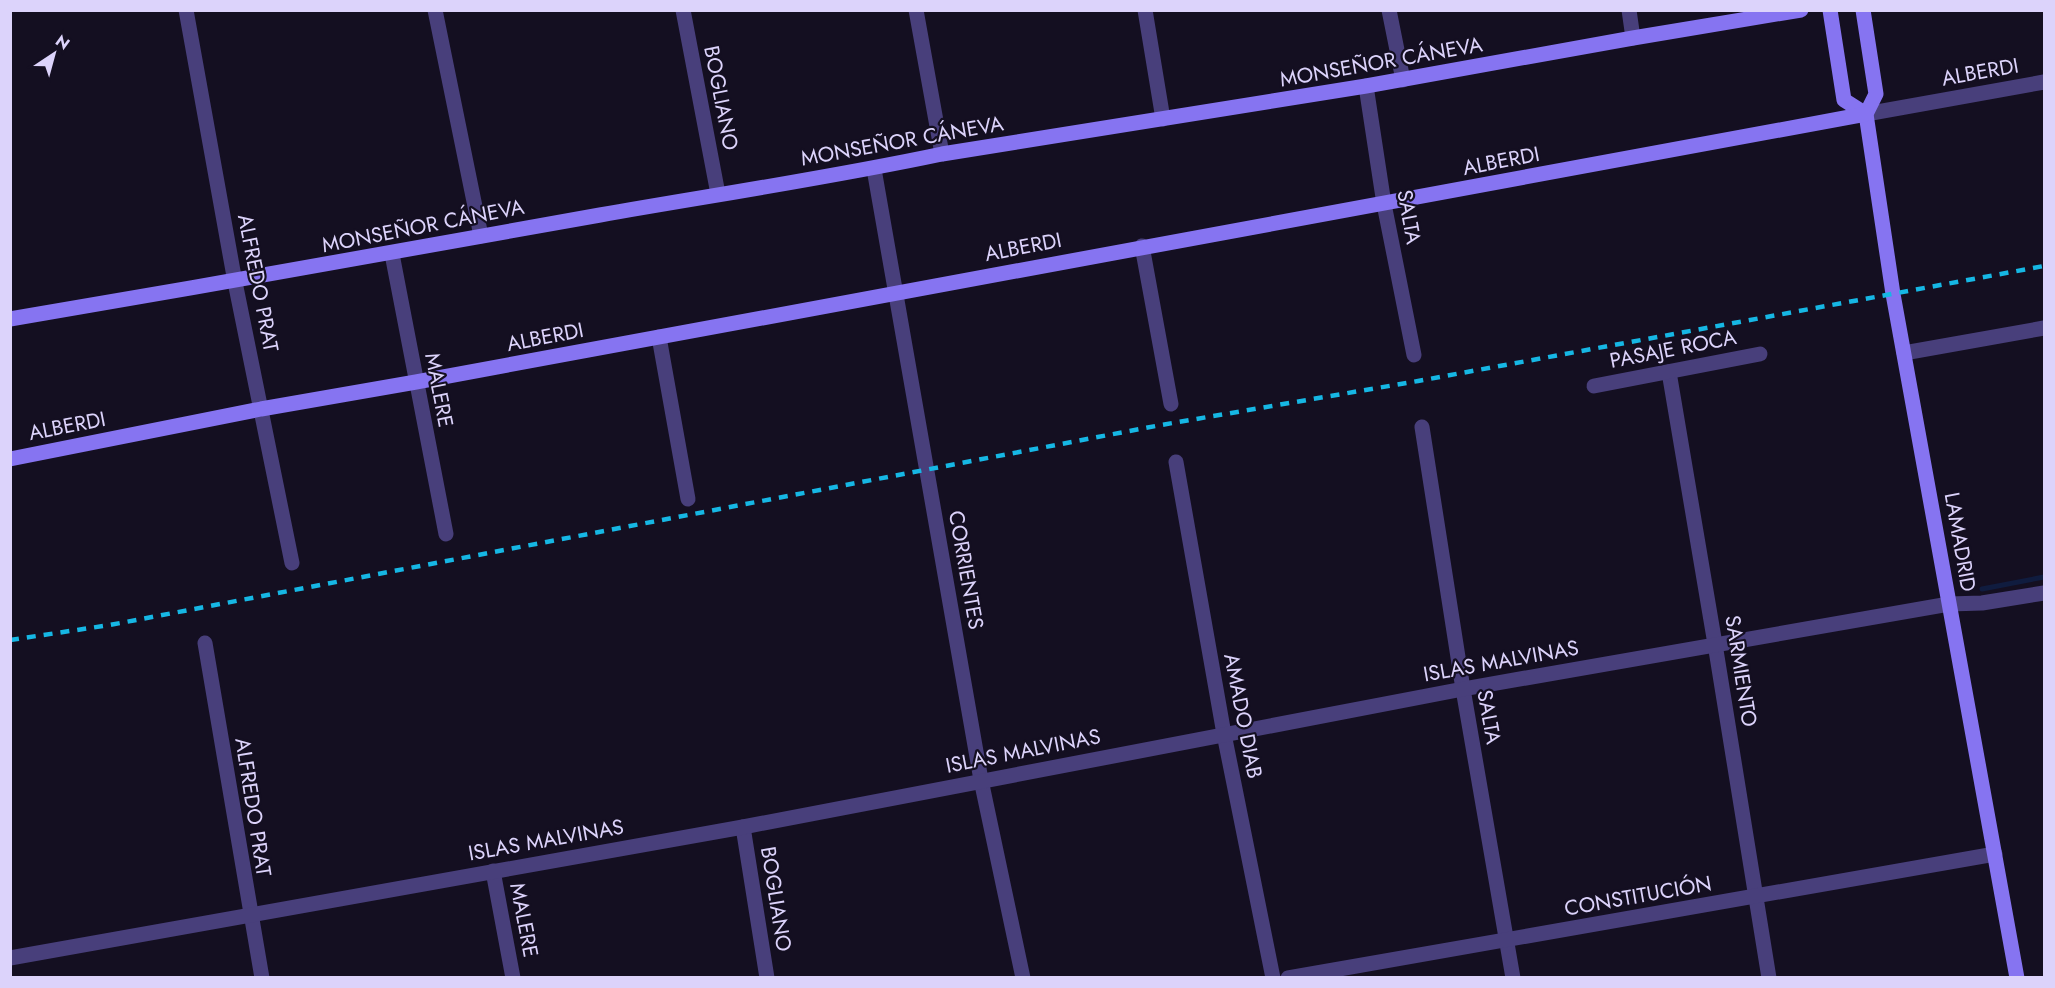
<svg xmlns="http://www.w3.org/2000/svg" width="2055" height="988" font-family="Jost,sans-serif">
	<rect width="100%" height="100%" fill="#140f21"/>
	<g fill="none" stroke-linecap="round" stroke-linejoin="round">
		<!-- stream -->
		<polyline stroke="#101c3f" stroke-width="5" points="1982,589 2044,577"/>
		<!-- street -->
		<g stroke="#483f7b" stroke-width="15">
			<polyline points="186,10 235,282 292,563"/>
			<polyline points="435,10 481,236"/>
			<polyline points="683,10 718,194"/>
			<polyline points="916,10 942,154"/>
			<polyline points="1145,10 1163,119"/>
			<polyline points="1389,10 1403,80"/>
			<polyline points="1629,10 1633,38"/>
			<polyline points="1366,86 1384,204 1414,355"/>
			<polyline points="1866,114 2044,82"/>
			<polyline points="874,169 981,780 1023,978"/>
			<polyline points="1142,246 1171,404"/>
			<polyline points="392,254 446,534"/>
			<polyline points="659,337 688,499"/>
			<polyline points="1904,353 2044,328"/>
			<polyline points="1669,372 1715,644 1769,978"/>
			<polyline points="1594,386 1760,354"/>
			<polyline points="1422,427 1463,689 1513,978"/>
			<polyline points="1176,462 1224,734 1273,978"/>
			<polyline points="205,643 262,978"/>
			<polyline points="743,827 767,978"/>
			<polyline points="493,871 513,978"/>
			<polyline points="10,958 743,827 1463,689 1949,604 1982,603 2044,593"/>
			<polyline points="1288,978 1995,854"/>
		</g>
		<!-- secondary -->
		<g stroke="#8674f1" stroke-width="15">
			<polyline points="1830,10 1844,100 1866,114"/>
			<polyline points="1863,10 1876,94 1866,114 1893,294 2017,978"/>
			<path d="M 10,319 C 207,286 404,250 600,215 C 714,195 829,178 942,154 L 1366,86 L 1633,38 L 1801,10"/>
			<polyline points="10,459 261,409 416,382 1866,114"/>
		</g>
		<!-- rail -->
		<polyline stroke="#16b7e4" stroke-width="4.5" stroke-dasharray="9 8" stroke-linecap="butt" points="10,640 110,625 1161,425 1418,381 2044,266"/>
	</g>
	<g text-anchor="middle" stroke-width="4.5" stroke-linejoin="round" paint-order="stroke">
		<!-- street labels -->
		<g font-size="21" fill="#dcd3fb" stroke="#140f21">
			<text transform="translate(1381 62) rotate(-10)" y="7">MONSEÑOR CÁNEVA</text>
			<text transform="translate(1980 72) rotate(-10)" y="7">ALBERDI</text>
			<text transform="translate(721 98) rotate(79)" y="7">BOGLIANO</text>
			<text transform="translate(902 141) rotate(-10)" y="7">MONSEÑOR CÁNEVA</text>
			<text transform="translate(1501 161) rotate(-11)" y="7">ALBERDI</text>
			<text transform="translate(1409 217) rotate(80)" y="7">SALTA</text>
			<text transform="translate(423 226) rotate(-11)" y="7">MONSEÑOR CÁNEVA</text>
			<text transform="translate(1023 247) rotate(-11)" y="7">ALBERDI</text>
			<text transform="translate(258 283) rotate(79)" y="7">ALFREDO PRAT</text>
			<text transform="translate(545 337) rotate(-11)" y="7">ALBERDI</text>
			<text transform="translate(1673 349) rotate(-11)" y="7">PASAJE ROCA</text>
			<text transform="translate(439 390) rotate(79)" y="7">MALERE</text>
			<text transform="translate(67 426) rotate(-11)" y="7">ALBERDI</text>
			<text transform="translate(1960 542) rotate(80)" y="7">LAMADRID</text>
			<text transform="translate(966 570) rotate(80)" y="7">CORRIENTES</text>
			<text transform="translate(1501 661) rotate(-10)" y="7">ISLAS MALVINAS</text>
			<text transform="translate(1741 671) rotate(81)" y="7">SARMIENTO</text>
			<text transform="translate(1243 716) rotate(79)" y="7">AMADO DIAB</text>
			<text transform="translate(1489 717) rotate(80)" y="7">SALTA</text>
			<text transform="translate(1023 751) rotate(-11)" y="7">ISLAS MALVINAS</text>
			<text transform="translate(253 807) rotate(81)" y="7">ALFREDO PRAT</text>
			<text transform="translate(546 840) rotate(-10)" y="7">ISLAS MALVINAS</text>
			<text transform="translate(1638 896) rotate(-10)" y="7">CONSTITUCIÓN</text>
			<text transform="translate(776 899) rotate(81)" y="7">BOGLIANO</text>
			<text transform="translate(524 920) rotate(79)" y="7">MALERE</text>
		</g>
	</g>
	<!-- border -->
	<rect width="2055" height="988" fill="none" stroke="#dcd3fb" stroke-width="24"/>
	<!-- north arrow -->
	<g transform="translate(54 54) rotate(36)" stroke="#140f21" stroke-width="4.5" paint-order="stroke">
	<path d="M0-4.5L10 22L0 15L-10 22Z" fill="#dcd3fb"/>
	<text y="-9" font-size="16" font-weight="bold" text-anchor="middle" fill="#dcd3fb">N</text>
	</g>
</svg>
